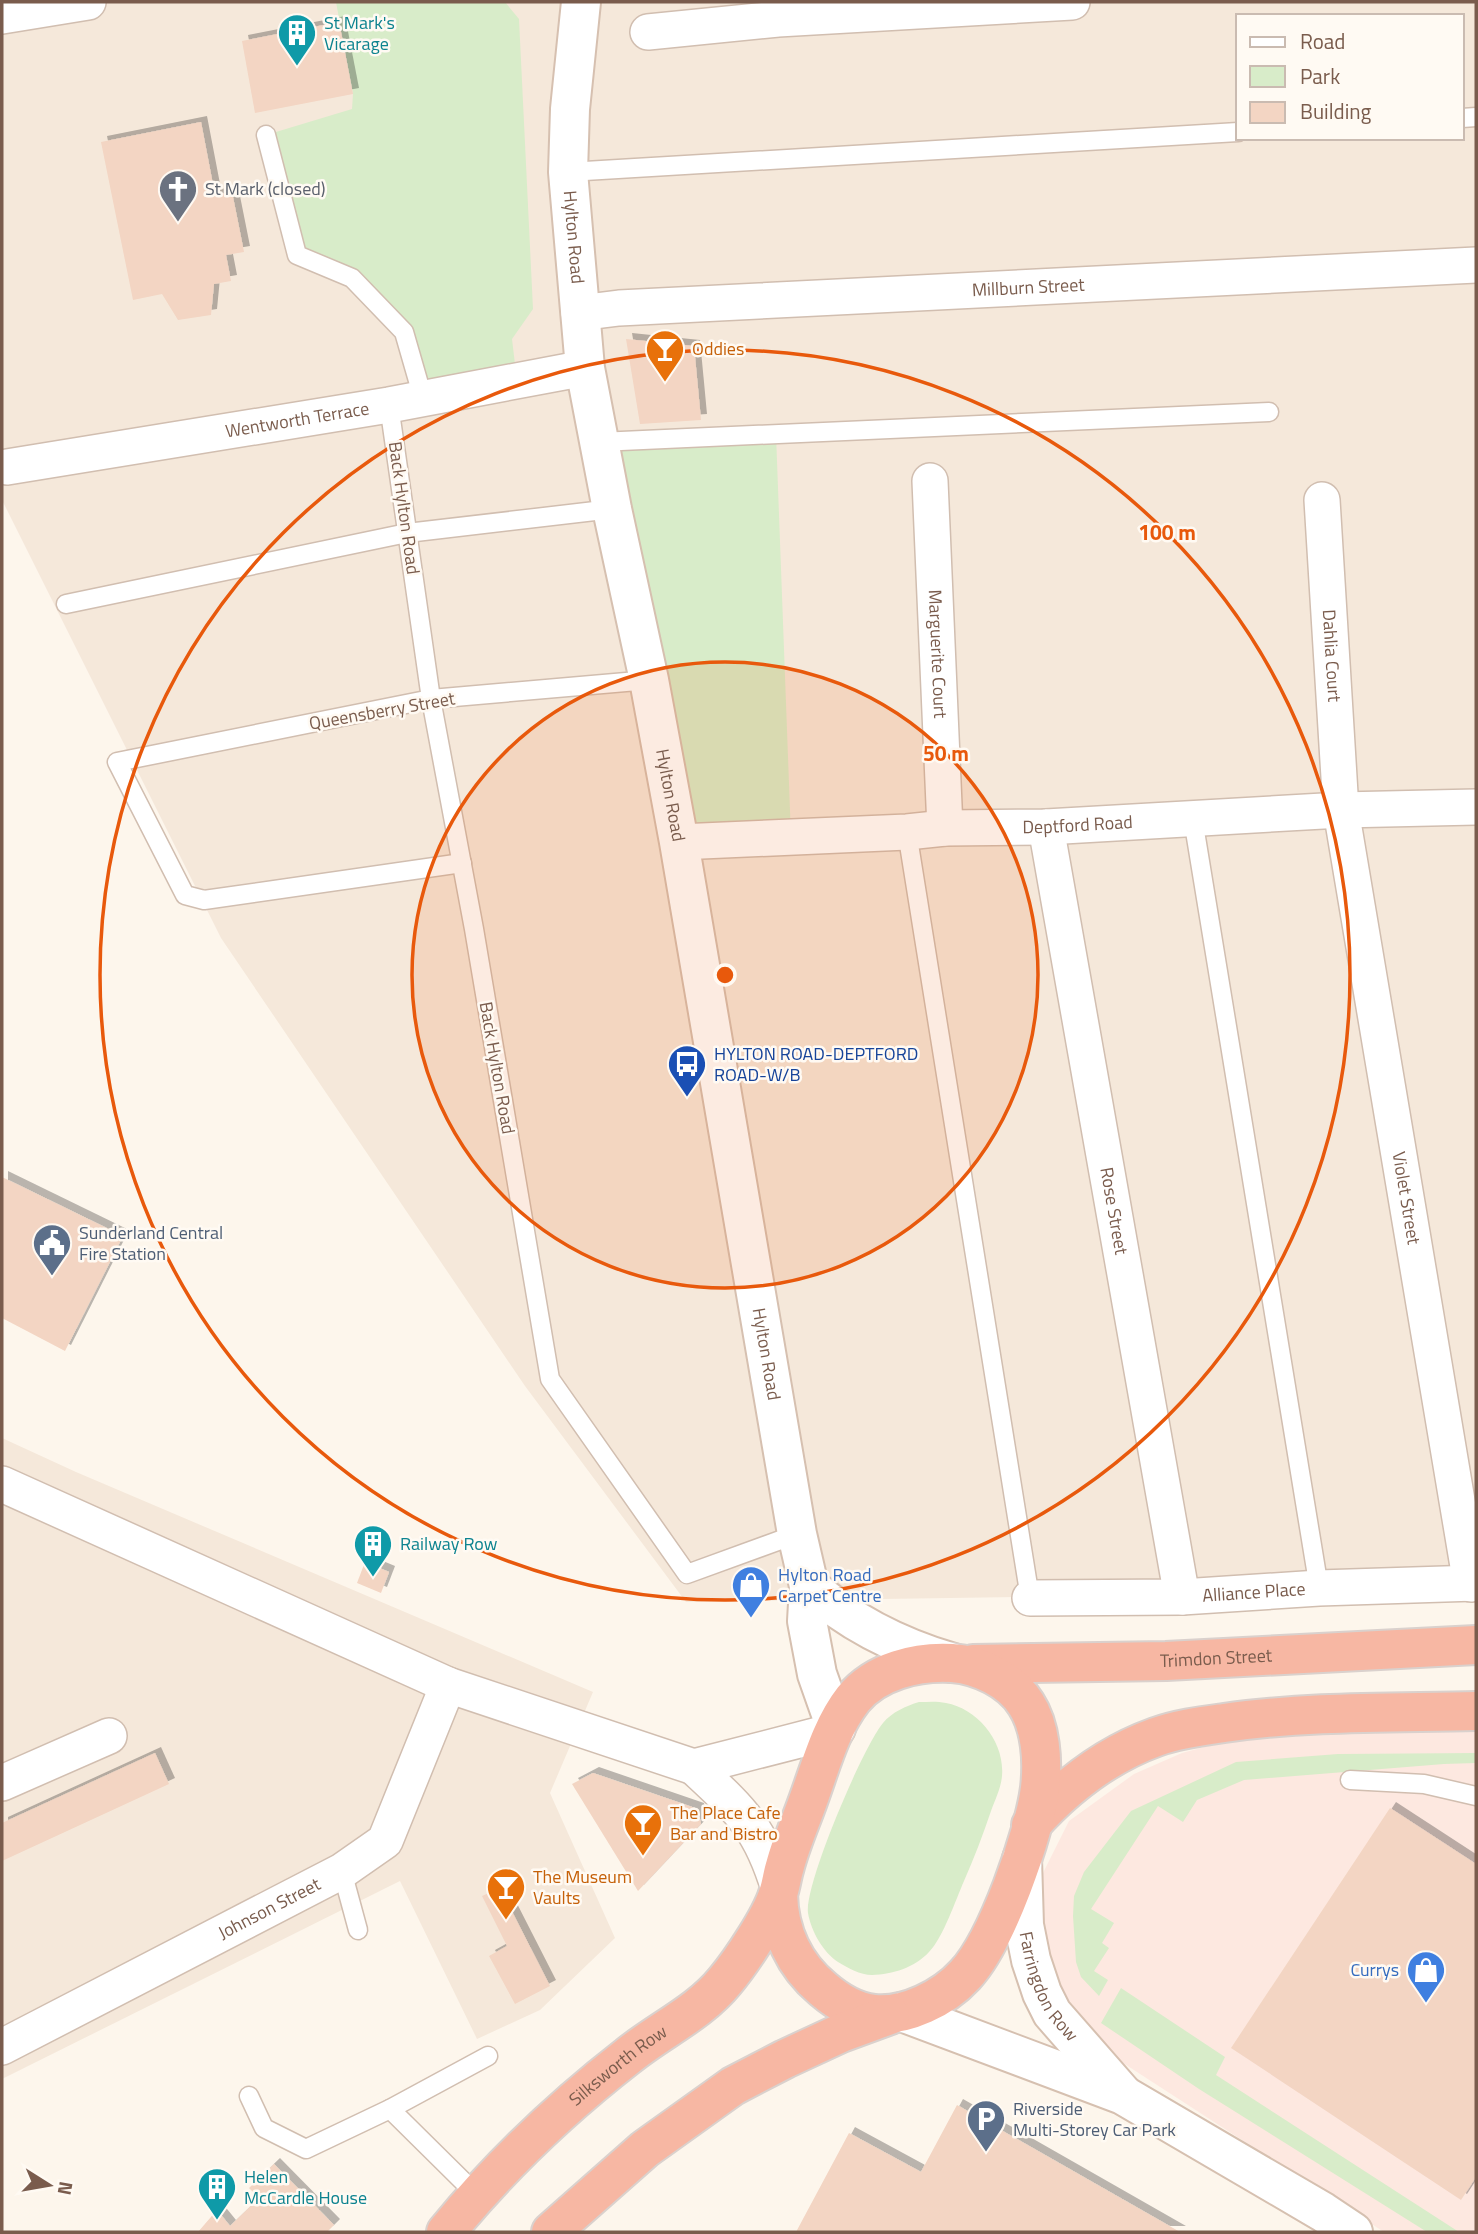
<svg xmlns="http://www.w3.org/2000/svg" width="1478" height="2234" font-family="'Titillium Web',sans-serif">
	<defs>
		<filter id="shadow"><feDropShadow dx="6" dy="-6" stdDeviation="0" flood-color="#0004"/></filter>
	</defs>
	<rect width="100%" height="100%" fill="#fdf6ec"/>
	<!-- residential -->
	<g fill="#f5e8da" fill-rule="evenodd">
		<path d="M 2,2 L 1476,2 L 1476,1590 L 686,1602 L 525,1386 L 221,938 L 2,500 ZM 1238,16 L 1462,16 L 1462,138 L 1238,138 Z"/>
		<polygon points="2,1438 76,1472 593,1692 550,1793 615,1938 540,2010 477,2039 400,1881 2,2079"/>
	</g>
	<!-- commercial -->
	<polygon fill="#fde8e0" points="1476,1728 1476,2232 1384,2232 1083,2037 1038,1963 1041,1877 1069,1821 1134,1774 1182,1753 1242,1737 1287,1733"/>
	<!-- green -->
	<g fill="#d8ecc9">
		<polygon points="336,2 505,2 519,19 533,309 512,339 517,381 423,398 404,332 352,278 297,255 266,135 352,109 353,94"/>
		<polygon points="776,434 791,837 679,842 599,442"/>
		<path d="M 919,1702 C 928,1702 937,1701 946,1703 C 978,1709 1005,1742 1002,1776 C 1001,1788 995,1800 991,1811 C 983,1835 974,1858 964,1881 C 956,1899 943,1938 929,1952 C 914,1968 893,1974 872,1975 C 860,1975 848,1968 838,1962 C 823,1952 811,1931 808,1913 C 804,1885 863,1747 883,1723 C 892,1712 906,1706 919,1702 Z"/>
		<polygon points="1476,1753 1476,1763 1444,1764 1244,1780 1197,1800 1183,1822 1158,1806 1091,1909 1114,1923 1102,1943 1109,1948 1094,1971 1108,1980 1099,1996 1081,1977 1076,1962 1073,1916 1074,1896 1084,1872 1131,1811 1236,1762 1338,1754"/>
		<polygon points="1121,1988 1225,2057 1216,2075 1459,2232 1427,2232 1199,2089 1101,2023"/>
	</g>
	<!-- building -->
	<g fill="#f3d5c3" filter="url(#shadow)">
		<polygon points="339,22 353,94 255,113 242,41"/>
		<polygon points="201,122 215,195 232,192 244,252 226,255 231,281 214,284 211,315 178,320 162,294 133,300 101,142"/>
		<polygon points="626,339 694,346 701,420 640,424"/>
		<polygon points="2,1177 123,1236 65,1351 2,1318"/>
		<polygon points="365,1562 389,1572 381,1593 357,1583"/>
		<polygon points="155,1753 169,1784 2,1861 2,1823"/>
		<polygon points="593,1773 698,1809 701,1824 638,1891 572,1784"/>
		<polygon points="1390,1808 1476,1864 1476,2177 1461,2200 1231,2048"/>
		<polygon points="500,1888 550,1986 515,2004 489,1956 507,1946 482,1896"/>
		<polygon points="957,2105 1180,2232 796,2232 849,2133 921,2172"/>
		<polygon points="274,2164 334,2225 327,2232 198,2232 217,2210 230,2226 259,2198 249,2188"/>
	</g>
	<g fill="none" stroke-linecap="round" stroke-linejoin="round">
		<!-- lane casing -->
		<g stroke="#d1beb0" stroke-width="21">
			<g id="lane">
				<polyline points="1462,118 1476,117"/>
				<polyline points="266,135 297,255 352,278 404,332 423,398"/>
				<polyline points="568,172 1238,132"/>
				<polyline points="389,405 431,699 474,929 550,1379 687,1574 797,1534"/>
				<polyline points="599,442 1269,412"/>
				<polyline points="66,604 407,533 612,509"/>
				<polyline points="1193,819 1319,1588"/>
				<polyline points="907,832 1030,1598"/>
				<polyline points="462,863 204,900 185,895 117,762 431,699 649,680"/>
				<polyline points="1350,1780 1424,1784 1476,1796"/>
				<polyline points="342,1871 358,1930"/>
				<polyline points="249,2096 264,2128 306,2149 390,2109 488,2056"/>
				<polyline points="390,2109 477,2195"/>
			</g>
		</g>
		<!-- street casing -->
		<g stroke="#d1beb0" stroke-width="38">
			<g id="street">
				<polyline points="2,16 88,2"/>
				<polyline points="648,32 778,19 1072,2"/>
				<path id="s1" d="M 579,313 L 619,308 L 1476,265"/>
				<path id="s2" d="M 7,467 L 389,405 L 585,368"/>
				<path id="s3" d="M 930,481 L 945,828"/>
				<path id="s4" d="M 1322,500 L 1341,810 L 1471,1584"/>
				<path id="s5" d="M 1046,827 L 1182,1597"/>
				<path id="s6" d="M 679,842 L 907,832 L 945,828 L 1046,827 L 1341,810 L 1476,807"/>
				<polyline points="2,1484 448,1685 694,1767"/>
				<path id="s7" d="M 1030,1598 L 1182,1597 L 1319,1588 L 1476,1583"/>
				<polyline points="2,1783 109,1736"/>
				<path d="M 779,1889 C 760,1826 740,1810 694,1767 L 834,1731"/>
				<path id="s8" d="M 2,2047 L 342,1871 L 385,1841 L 448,1685"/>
			</g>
		</g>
		<!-- secondary casing -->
		<g stroke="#d6c0b0" stroke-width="42">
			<g id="secondary">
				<path id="s9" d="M 581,2 L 570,109 L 568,172 L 585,368 L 612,509 L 649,680 L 679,842 L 797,1534 L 809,1586 L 807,1621 L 817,1674 L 836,1728"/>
				<path d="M 809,1586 C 851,1624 899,1647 953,1663"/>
				<path id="s10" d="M 1022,1859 L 1024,1925 L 1031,1960 L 1042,1993 L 1052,2013 L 1122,2093"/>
				<polyline points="902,2012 1123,2095 1323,2212 1353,2232"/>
			</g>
		</g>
		<!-- highway casing -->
		<g stroke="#dad1cd" stroke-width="42">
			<g id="highway">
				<path id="s11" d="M 973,1664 L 1166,1661 L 1476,1645"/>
				<path d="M 1031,1825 C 1066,1786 1106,1755 1156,1737 C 1178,1729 1202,1726 1224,1723 C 1307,1711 1393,1713 1476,1711"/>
				<path id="s12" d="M 446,2232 C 500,2166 561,2108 628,2056 C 660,2030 699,2013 725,1981 C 741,1962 771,1917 778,1894 C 781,1886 782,1875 785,1866 C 791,1843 801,1821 809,1798 C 821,1765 831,1727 853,1699 C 876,1671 917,1661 952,1663 C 979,1665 1011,1680 1026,1704 C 1041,1727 1043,1761 1040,1788 C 1034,1835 997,1941 965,1975 C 944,1998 906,2017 874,2014 C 856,2012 837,2001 823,1989 C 794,1965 779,1932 778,1894"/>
				<polyline points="551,2232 645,2149 733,2086 785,2059 841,2033 890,2015"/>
			</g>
		</g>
		<!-- lane -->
		<use href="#lane" stroke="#fff" stroke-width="18"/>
		<!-- street -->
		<use href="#street" stroke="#fff" stroke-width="35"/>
		<!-- secondary -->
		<use href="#secondary" stroke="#fff" stroke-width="38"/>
		<!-- highway -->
		<use href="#highway" stroke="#f7b7a3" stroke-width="38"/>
	</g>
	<!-- distance rings -->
	<circle cx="725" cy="975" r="313" fill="#e8590c" fill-opacity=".12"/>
	<g fill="none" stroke="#e8590c" stroke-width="3.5">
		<circle cx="725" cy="975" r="313"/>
		<circle cx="725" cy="975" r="625"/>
	</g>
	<!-- icons -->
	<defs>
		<g id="building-pin" transform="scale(2.0125)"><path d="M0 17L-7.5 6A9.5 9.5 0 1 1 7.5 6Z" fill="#0f9aa8" stroke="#fffaf3"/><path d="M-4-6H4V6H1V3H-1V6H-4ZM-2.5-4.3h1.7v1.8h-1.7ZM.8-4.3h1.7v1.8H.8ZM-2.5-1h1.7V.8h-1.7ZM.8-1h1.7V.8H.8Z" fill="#fff"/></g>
		<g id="church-pin" transform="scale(2.0125)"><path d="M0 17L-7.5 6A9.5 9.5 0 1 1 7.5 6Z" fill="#6b7280" stroke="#fffaf3"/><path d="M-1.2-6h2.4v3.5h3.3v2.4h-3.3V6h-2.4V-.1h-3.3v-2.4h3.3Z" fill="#fff"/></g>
		<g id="bar-pin" transform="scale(2.0125)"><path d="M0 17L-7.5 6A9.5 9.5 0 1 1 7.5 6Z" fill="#e8710a" stroke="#fffaf3"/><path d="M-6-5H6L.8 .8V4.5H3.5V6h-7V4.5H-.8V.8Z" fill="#fff"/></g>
		<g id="bus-pin" transform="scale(2.0125)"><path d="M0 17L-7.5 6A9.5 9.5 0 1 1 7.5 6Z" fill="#1a4fb4" stroke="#fffaf3"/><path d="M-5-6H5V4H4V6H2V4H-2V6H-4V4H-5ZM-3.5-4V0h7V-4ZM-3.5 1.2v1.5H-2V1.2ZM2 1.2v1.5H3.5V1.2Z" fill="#fff"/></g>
		<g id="civic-pin" transform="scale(2.0125)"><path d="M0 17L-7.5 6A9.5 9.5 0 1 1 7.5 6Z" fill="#5c6f8a" stroke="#fffaf3"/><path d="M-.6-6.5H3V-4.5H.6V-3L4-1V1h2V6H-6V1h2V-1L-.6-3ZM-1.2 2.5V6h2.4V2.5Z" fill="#fff"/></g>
		<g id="shop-pin" transform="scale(2.0125)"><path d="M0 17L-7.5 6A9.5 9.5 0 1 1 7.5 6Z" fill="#3f7fe0" stroke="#fffaf3"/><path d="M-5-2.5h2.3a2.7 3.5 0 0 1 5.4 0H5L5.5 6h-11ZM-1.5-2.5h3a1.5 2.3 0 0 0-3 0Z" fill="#fff"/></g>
		<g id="parking-pin" transform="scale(2.0125)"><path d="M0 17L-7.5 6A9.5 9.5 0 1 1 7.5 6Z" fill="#5c6f8a" stroke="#fffaf3"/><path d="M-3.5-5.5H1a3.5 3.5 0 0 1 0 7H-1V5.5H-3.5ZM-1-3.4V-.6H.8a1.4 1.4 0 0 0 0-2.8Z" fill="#fff"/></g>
	</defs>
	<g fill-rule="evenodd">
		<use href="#building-pin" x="297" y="33"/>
		<use href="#church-pin" x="178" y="189"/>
		<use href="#bar-pin" x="665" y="349"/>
		<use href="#bus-pin" x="687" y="1064"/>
		<use href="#civic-pin" x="52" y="1243"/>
		<use href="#building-pin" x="373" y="1544"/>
		<use href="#shop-pin" x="751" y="1585"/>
		<use href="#bar-pin" x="643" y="1823"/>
		<use href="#bar-pin" x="506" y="1887"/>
		<use href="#shop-pin" x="1426" y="1970"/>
		<use href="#parking-pin" x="986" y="2119"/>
		<use href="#building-pin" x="217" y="2187"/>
	</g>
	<g text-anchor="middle" stroke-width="5" stroke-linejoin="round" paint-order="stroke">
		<!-- culture labels -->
		<g font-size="18" fill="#0d838f" stroke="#fffaf3" text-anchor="start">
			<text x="324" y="29">St Mark's<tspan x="324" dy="21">Vicarage</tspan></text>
			<text x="400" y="1550">Railway Row</text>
			<text x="244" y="2183">Helen<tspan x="244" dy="21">McCardle House</tspan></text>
		</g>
		<!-- worship labels -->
		<g font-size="18" fill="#5b616d" stroke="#fffaf3" text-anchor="start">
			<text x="205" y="195">St Mark (closed)</text>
		</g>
		<!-- street labels -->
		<g font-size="18" fill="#7a5c4d" stroke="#fffaf3">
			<text dy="6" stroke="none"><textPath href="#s9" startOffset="236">Hylton Road</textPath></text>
			<text dy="6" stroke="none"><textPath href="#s1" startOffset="450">Millburn Street</textPath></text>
			<text dy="6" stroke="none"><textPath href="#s2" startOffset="294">Wentworth Terrace</textPath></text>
			<text transform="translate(404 508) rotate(82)" y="6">Back Hylton Road</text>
			<text dy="6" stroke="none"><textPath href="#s3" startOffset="173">Marguerite Court</textPath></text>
			<text dy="6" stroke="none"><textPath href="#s4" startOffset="156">Dahlia Court</textPath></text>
			<text transform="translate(382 711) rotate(-10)" y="6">Queensberry Street</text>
			<text dy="6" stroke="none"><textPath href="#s9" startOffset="803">Hylton Road</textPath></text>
			<text dy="6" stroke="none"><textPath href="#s6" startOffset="399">Deptford Road</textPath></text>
			<text transform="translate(497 1068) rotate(80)" y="6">Back Hylton Road</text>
			<text dy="6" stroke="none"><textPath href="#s4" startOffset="704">Violet Street</textPath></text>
			<text dy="6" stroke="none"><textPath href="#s5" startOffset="390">Rose Street</textPath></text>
			<text dy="6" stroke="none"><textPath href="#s9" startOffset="1370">Hylton Road</textPath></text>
			<text dy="6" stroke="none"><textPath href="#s7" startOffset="224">Alliance Place</textPath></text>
			<text dy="6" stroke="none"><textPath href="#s11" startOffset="243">Trimdon Street</textPath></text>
			<text dy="6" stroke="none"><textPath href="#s8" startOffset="301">Johnson Street</textPath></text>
			<text dy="6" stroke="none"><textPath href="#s10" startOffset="133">Farringdon Row</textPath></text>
			<text dy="6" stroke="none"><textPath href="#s12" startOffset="240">Silksworth Row</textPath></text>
		</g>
		<!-- food labels -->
		<g font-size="18" fill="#c56008" stroke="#fffaf3" text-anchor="start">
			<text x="692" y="355">Oddies</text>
			<text x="670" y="1819">The Place Cafe<tspan x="670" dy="21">Bar and Bistro</tspan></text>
			<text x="533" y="1883">The Museum<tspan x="533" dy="21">Vaults</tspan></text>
		</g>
		<!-- transit labels -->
		<g font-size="18" fill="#164399" stroke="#fffaf3" text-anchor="start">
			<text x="714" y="1060">HYLTON ROAD-DEPTFORD<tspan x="714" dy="21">ROAD-W/B</tspan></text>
		</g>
		<!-- service labels -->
		<g font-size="18" fill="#4e5e75" stroke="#fffaf3" text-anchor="start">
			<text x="79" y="1239">Sunderland Central<tspan x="79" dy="21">Fire Station</tspan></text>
			<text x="1013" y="2115">Riverside<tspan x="1013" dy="21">Multi-Storey Car Park</tspan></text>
		</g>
		<!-- shop labels -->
		<g font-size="18" fill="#366cbe" stroke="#fffaf3" text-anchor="start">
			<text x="778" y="1581">Hylton Road<tspan x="778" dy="21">Carpet Centre</tspan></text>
			<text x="1399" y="1976" text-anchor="end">Currys</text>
		</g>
	</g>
	<circle cx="725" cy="975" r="10" fill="#e8590c" stroke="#fffaf3" stroke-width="3.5"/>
	<g font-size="21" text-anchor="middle" font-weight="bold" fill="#e8590c" stroke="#fffaf3" stroke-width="5" stroke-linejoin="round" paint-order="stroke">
		<text x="1167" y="540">100 m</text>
		<text x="946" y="761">50 m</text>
	</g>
	<!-- border -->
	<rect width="1478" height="2234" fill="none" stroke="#7a5c4d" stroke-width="7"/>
	<!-- legend -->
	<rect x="1236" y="14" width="228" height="126" fill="#fffaf3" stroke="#cabbb1" stroke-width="2"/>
	<rect x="1250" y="37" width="35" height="10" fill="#ffffff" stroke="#cabbb1" stroke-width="2"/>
	<text x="1300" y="49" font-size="21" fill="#7a5c4d">Road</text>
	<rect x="1250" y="66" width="35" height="21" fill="#d8ecc9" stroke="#cabbb1" stroke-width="2"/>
	<text x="1300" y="84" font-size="21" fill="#7a5c4d">Park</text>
	<rect x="1250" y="102" width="35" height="21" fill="#f3d5c3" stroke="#cabbb1" stroke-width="2"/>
	<text x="1300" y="119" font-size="21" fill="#7a5c4d">Building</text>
	<!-- north arrow -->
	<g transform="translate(49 2185) rotate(101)" stroke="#fffaf3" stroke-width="5" paint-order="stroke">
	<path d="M0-5L12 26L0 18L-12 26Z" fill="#7a5c4d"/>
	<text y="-10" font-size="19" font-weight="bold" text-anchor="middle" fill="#7a5c4d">N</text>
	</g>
</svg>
